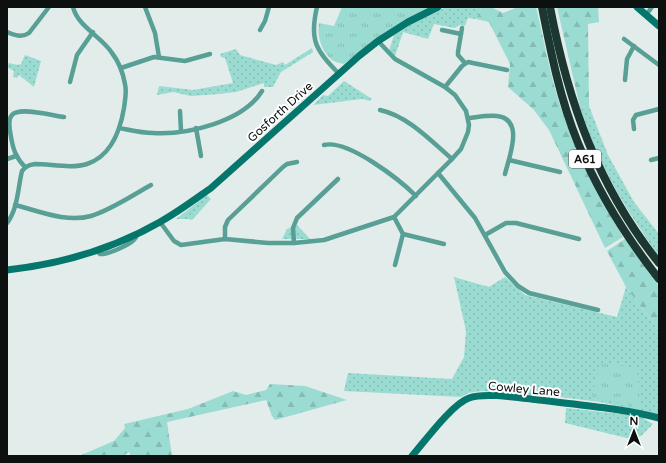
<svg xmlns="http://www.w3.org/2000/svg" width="666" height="463" font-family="'Varela Round',sans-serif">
	<defs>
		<pattern id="grass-dots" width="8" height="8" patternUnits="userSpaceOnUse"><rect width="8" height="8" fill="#9bdcd2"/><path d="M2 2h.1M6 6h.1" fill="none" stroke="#84bcb3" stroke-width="1.8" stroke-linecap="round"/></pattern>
		<pattern id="forest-firs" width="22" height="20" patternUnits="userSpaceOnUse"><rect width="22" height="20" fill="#9bdcd2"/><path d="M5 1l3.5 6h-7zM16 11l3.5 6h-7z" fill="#84bcb3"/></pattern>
		<pattern id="park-tufts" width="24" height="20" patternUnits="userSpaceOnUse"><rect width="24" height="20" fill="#9bdcd2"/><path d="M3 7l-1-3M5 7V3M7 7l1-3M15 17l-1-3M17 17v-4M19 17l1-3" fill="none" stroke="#84bcb3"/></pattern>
	</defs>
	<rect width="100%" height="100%" fill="#e2ecea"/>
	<!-- grass -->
	<g fill="url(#grass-dots)">
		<polygon points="446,7 482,7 476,19 468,18 465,26 459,25 455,28 434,24 428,39 403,32 395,56 389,51 394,35 421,18"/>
		<polygon points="312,48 313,52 281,72 273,87 264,87 264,83 236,92 218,94 191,96 173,92 157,95 159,86 193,90 233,83 225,58 221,57 220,54 236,49 240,55 276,65 283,62 285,65"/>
		<polygon points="25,55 41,61 34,87 19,75 17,78 13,77 14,71 7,67 9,63 18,65 21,64"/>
		<polygon points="344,81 372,99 370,101 362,99 313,105 323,95 328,96"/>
		<path d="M 589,106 L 608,155 L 634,202 L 659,234 L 659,257 C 641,230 622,203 607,173 C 596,152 587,129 580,107 Z"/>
		<polygon points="207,195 211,199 192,220 188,219 176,219"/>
		<polygon points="297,225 310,239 282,239 287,229"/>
		<polygon points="454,277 489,287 505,277 525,295 617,317 626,287 659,331 659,415 600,402 560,397 482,391 468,393 461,397 344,391 348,373 452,379 464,357 466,331"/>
		<polygon points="566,408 639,416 653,424 641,436 631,439 565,423"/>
	</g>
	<!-- forest -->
	<g fill="url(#forest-firs)">
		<path d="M 482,7 L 491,7 L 503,13 L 518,7 L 536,7 C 544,40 550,75 561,108 C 576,154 599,195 623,237 L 605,248 L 549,130 L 534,110 L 508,87 L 510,64 L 489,22 L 476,19 Z"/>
		<polygon points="557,7 598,7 599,22 588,24 589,106 580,107"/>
		<polygon points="625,239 659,286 659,331 626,287 607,251"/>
		<polygon points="270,384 305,386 347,400 275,420 272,416 266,400 167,422 172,456 131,456 129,452 123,456 79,456 114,441 125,428 124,424 188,409 233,391 246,395 266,390"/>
	</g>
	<!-- park -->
	<g fill="url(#park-tufts)">
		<path d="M 342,7 L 430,7 L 383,34 L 344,64 C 340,63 335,62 332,60 C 321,51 317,36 319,23 L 334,26 Z"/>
		<polygon points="601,363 637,368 640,407 591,397"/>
	</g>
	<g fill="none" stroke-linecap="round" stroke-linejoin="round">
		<!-- street -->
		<g stroke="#589f95" stroke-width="4.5">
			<polyline points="145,7 155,33 159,57"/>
			<path d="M 317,7 C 309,41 316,50 339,74"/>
			<polyline points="646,15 652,7"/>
			<polyline points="462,28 458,52 458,55 465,63"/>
			<polyline points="260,30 265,21 269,7"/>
			<polyline points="442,30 461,34"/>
			<path d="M 7,32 C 14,35 22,38 29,33 L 49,7"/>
			<polyline points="624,39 659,65"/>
			<polyline points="121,68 154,57 185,61 210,54"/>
			<polyline points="625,80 627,59 634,46"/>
			<polyline points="70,82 77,55 93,32"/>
			<polyline points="445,87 462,66 468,62 507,70"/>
			<path d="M 380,110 C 408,116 431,141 452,159"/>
			<polyline points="180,111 181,131"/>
			<path d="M 469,118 C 478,117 488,115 497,116 C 525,119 509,157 505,174"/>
			<path d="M 119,128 C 130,130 141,133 153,133 C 187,135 243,122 262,91"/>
			<polyline points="196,128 201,156"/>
			<polyline points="634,129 633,120 636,115 659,109"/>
			<path d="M 324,145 C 348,139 400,180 416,196"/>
			<polyline points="7,159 16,156"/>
			<polyline points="509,160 560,172"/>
			<polyline points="651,160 659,158"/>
			<path d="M 25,167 C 16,158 13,149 11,137 C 10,131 7,120 12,115 C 19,106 54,116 64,117"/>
			<polyline points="438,173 475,218 505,272 518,286 529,293 598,310"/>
			<path d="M 15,205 C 39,211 66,223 91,216 C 111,210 133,195 151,185"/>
			<polyline points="394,217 403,234 395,265"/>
			<polyline points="160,222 174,241 181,245 225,239 268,243 294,243 324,240 394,217 452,159 461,149 468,132 469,125 466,111 455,95 445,87 395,59 378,41"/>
			<path d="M 7,223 C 18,209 18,187 22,171 C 26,166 29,165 35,164 C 51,164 71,169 87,164 C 111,156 120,132 124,108 C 125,100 127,92 125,84 C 123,73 119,62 112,53 C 101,36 78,27 73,7"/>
			<polyline points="403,234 444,244"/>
			<polyline points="485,235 506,223 516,223 579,239"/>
			<polyline points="225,239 225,227 228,220 283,167 287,164 297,162"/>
			<polyline points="294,243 293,228 297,218 338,179"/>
			<path d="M 97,251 L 100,254 C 107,255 133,244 136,237 L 136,235"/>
		</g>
		<!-- secondary -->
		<g stroke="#05766b" stroke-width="7">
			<polyline points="637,7 659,26"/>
			<path d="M 7,270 C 61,264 113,249 160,222 C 178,212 194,200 211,188 L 359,56 L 378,41 L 408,22 L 438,7"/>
			<path d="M 412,456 C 425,441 452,404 469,398 C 485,392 521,398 539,400 C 579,405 620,408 659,418"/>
		</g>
		<!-- highway -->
		<g stroke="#1c3632" stroke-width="8">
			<path d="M 542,7 C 551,53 560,99 578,143 C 598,192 626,237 659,279"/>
			<path d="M 550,7 C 568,102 598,187 659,263"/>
		</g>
	</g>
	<g text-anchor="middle" stroke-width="4" stroke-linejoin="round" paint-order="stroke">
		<!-- shield labels -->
		<rect fill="#fff" stroke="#555857" stroke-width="1" x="569" y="150" width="32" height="18" rx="3"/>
		<g font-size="11" font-weight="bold" fill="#0c100f">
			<text x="585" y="163">A61</text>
		</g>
		<!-- street labels -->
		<g font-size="12" fill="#0c100f" stroke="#fff">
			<text transform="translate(280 112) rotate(-42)" y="4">Gosforth Drive</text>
			<text transform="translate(524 389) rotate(5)" y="4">Cowley Lane</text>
		</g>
	</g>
	<!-- border -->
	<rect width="666" height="463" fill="none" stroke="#0c100f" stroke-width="16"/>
	<!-- north arrow -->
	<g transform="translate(634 431)" stroke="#ffffff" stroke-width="3" paint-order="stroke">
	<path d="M0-3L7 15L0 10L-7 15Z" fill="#0c100f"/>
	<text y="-6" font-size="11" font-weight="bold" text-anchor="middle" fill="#0c100f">N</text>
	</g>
</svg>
